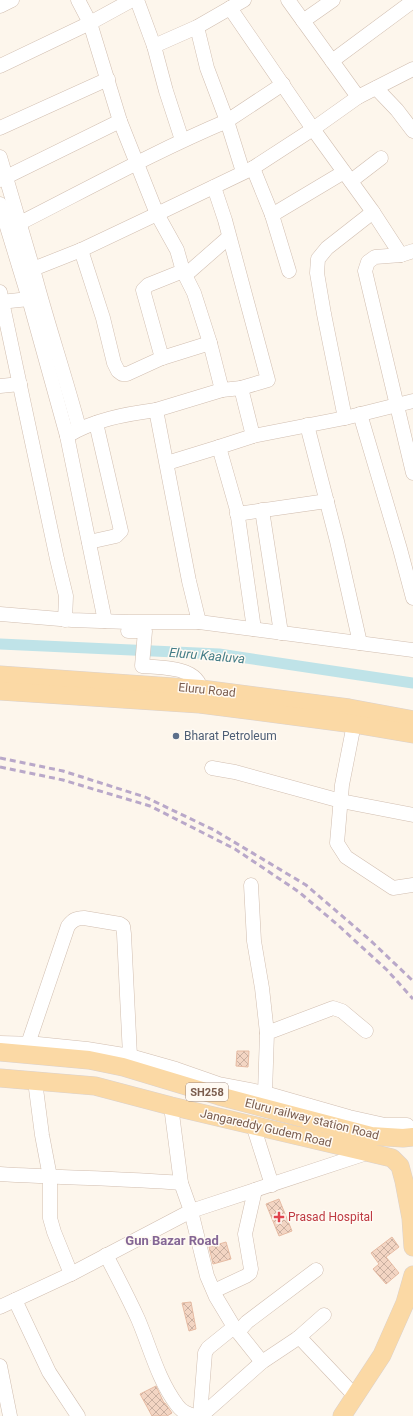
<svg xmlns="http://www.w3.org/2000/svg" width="413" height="1416" font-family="Roboto,sans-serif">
	<defs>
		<pattern id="building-cross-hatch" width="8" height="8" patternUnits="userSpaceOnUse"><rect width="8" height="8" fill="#f3d5c3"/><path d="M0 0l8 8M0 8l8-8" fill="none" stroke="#cab0a1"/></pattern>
	</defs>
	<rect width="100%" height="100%" fill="#fdf6ec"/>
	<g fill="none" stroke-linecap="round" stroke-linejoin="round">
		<!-- canal -->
		<polyline stroke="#bfe3e8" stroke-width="11" points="0,644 219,654 413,683"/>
	</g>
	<!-- building -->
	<g fill="url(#building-cross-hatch)" stroke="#e6bba3">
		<polygon points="237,1051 249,1051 248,1067 236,1066"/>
		<polygon points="279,1199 292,1231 279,1236 266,1204"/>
		<polygon points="392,1237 399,1247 386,1257 399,1273 386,1284 373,1269 379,1264 371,1253"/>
		<polygon points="226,1242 231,1259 213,1264 209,1247"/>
		<polygon points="191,1302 196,1329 189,1331 182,1303"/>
		<polygon points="156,1386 164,1403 165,1403 172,1413 167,1416 152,1416 140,1394"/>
	</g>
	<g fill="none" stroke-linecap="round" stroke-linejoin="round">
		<!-- minor casing -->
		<g stroke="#d1beb0" stroke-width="15">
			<g id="minor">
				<polyline points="78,0 90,23 120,121 157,214 253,168 313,129 373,212 401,255 413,251"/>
				<polyline points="137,0 154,46 197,27 244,0"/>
				<polyline points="288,0 358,97 413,69"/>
				<polyline points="0,6 12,0"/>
				<polyline points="230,8 313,129 358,97"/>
				<polyline points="303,21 333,0"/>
				<polyline points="197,27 207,68 227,121 283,84"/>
				<polyline points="154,46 166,91 182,140"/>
				<polyline points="332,61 413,1"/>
				<polyline points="0,66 90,23 132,0"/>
				<polyline points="376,88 397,110 413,131"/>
				<polyline points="0,128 108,79"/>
				<polyline points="0,157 33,269 81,250 157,214 177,250 183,271 194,293 210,343 222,390 241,388 253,436"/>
				<polyline points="253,168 272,215 344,172"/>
				<polyline points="0,180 120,121"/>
				<polyline points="351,181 381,158"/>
				<polyline points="214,187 225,220 268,380 241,388"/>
				<polyline points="0,204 29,299 67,436 105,621"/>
				<polyline points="272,215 289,271"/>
				<path d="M 20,223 C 89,188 156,151 227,121 L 243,172"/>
				<polyline points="81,250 103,318 114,363 118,371 122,374 127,374 162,358 210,343"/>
				<polyline points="401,255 375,257 368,262 365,271 413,473"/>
				<path d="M 26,273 L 33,269 C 47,323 65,375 79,428"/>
				<polyline points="0,292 57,559 66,596 65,620"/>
				<polyline points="0,302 29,299"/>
				<polyline points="162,358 143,290 148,285 183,271 189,272 229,237"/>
				<polyline points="0,386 20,384"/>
				<polyline points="156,410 222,390"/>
				<polyline points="360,414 400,549 413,598"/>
				<polyline points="345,418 324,314 317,273 318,259 327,248 373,212"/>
				<polyline points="307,425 337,541 360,643"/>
				<path d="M 67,436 C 93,420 126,414 156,410 L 189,581 L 199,622"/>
				<polyline points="167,463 219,447"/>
				<polyline points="262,510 281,633"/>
				<polyline points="237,514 327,501"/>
				<polyline points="89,542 116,536 121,531 96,423"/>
				<polyline points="0,614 72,620 128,622 199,622 413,650"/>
				<polyline points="254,629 237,510 219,447 253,436 345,418 413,401"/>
				<path d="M 128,631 L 145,631 L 142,666 C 164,668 204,666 201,697"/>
				<polyline points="354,724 342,785 337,843 346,857 393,888 413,885"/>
				<polyline points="212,768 235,772 341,801 413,815"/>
				<polyline points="251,885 254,941 262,988 267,1033"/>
				<polyline points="0,1043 38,1044 87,1049 130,1056 176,1069 219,1084 265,1093 349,1117 385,1125 407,1125"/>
				<path d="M 28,1044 L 68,926 C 73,920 76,918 84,918 L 120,924 L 123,926 L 124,934 L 130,1056"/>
				<polyline points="265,1093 267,1033 333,1008 342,1011 366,1031"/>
				<polyline points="253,1125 272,1185"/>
				<path d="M 0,1174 C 61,1178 121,1178 181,1183"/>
				<path d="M 106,1255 C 117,1276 128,1297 138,1319 C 150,1347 158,1380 177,1405 C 182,1412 188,1414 195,1416"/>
				<polyline points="71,1274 191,1211 181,1183 171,1106"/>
				<polyline points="214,1291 246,1276 250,1273 251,1269 245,1234 255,1190"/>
				<polyline points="15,1300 49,1372 78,1416"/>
				<polyline points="0,1307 71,1274 54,1232 50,1218 50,1177 42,1135 35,1081"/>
				<polyline points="234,1327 262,1362"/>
				<polyline points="238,1332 247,1322 316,1270"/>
				<polyline points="298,1338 324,1315"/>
				<polyline points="0,1366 10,1416"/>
				<polyline points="200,1416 205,1353 208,1348 234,1327 216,1297 207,1276 191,1211 370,1152"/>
				<polyline points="201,1416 262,1362 298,1338 303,1341 355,1396"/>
			</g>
		</g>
		<!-- major casing -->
		<g stroke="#dad1cd" stroke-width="19">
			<g id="major">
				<polyline points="0,675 201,689 349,708 413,720"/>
				<polyline points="0,691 200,704 354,724 413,734"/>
				<polyline points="0,1052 89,1060 123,1067 219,1096 371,1136 403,1138 413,1137"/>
				<polyline points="0,1078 95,1086 171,1106 392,1158 400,1166 404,1181 411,1218 413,1247"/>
				<polyline points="342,1416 382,1355 405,1303 413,1275"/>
			</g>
		</g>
		<!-- minor -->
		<use href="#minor" stroke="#fff" stroke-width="14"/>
		<!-- major -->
		<use href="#major" stroke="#fbd9a5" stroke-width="18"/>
		<!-- rail -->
		<g stroke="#b9a8c9" stroke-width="3" stroke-dasharray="6 4" stroke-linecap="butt">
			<polyline points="0,758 63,771 145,797 214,830 306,885 370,940 413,981"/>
			<polyline points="0,767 63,780 150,806 235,849 299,892 339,926 387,970 413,999"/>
		</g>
	</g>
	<!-- markers -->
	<circle fill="#5c6f8a" stroke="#fffaf3" stroke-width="1.5" cx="176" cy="736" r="4"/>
	<path fill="#e0444e" stroke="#fffaf3" stroke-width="1.5" d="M277 1211h4v4h4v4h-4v4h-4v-4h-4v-4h4z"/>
	<g text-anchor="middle" stroke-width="3" stroke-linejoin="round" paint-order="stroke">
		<!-- shield labels -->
		<rect fill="#fffaf3" stroke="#a28b7f" stroke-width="1" x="186" y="1083" width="42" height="18" rx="3"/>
		<g font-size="11" font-weight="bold" fill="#7a5c4d">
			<text x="207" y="1096">SH258</text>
		</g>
		<!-- street labels -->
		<g font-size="12" fill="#7a5c4d" stroke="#fffaf3">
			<text transform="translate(207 690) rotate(6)" y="4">Eluru Road</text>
			<text transform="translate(312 1119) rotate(14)" y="4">Eluru railway station Road</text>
			<text transform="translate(266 1128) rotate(13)" y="4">Jangareddy Gudem Road</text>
		</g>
		<!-- service labels -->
		<g font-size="12" fill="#4e5e75" stroke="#fffaf3" text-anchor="start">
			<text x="184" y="740">Bharat Petroleum</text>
		</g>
		<!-- health labels -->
		<g font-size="12" fill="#be3a42" stroke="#fffaf3" text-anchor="start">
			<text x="288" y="1221">Prasad Hospital</text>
		</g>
		<!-- water labels -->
		<g font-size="13" font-style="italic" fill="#437c86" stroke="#fffaf3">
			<text transform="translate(207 655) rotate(5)" y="5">Eluru Kaaluva</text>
		</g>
		<!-- neighbourhood labels -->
		<g font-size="13" font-weight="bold" fill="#846695" stroke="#fffaf3">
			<text x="172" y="1245">Gun Bazar Road</text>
		</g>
	</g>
</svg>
